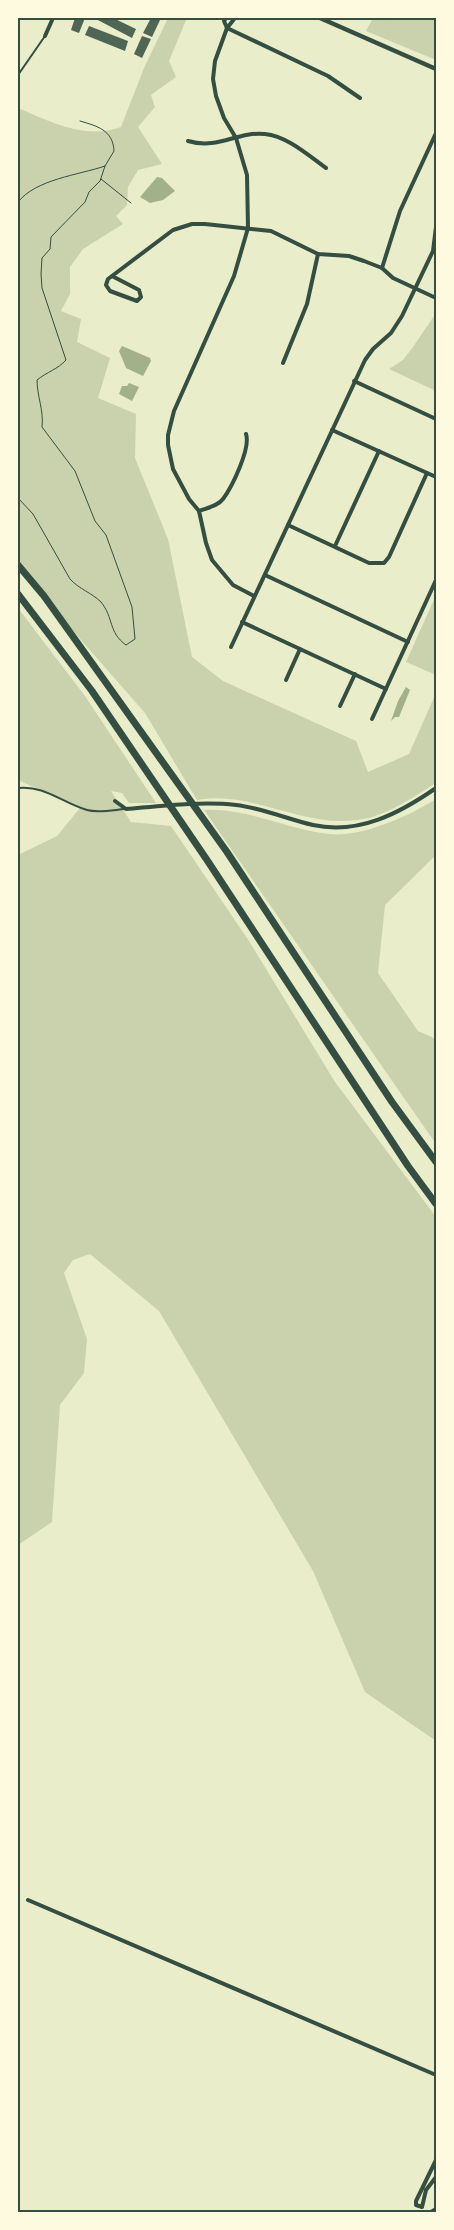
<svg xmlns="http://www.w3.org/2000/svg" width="454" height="2230" font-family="'Exo 2',sans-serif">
	<rect width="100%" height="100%" fill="#e9edc9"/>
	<!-- green -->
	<g fill="#cad2ad">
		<path d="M 168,18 L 187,18 L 169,61 L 176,77 L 151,95 L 155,107 L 138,127 L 162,164 L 138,170 L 128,187 L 127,205 L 116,216 L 123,224 L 83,249 L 70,267 L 70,294 L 61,311 L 81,319 L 77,342 L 110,358 L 98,398 L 136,414 L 135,458 L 168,539 L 192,657 L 223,681 L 356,741 L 368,772 L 409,754 L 436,693 L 436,783 C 412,798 386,816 358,820 C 303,828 252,790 197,800 L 145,713 L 18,568 L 18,108 C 51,122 85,140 121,127 L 144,68 Z"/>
		<polygon points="373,18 436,18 436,60 366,31"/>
		<polygon points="436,313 436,391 389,369 403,360 413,347"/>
		<polygon points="436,595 436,675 406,662"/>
		<polygon points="18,608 85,696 156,803 129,803 122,793 111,791 131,822 171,826 249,941 335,1082 436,1217 436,1741 365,1692 313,1571 159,1311 90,1254 73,1260 64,1273 87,1339 84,1373 60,1405 52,1522 18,1545 18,855 57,836 80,808 18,780"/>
		<path d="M 436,799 L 436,855 L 385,905 L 378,973 L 418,1031 L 436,1039 L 436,1144 L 204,810 C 248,808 286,829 328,834 C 361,838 409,816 436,799 Z"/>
	</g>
	<!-- water -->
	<g fill="#a3b18a">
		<polygon points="157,177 162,178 175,191 163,200 150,203 140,197"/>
		<polygon points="122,346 150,358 151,361 143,376 126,368 119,351"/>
		<polygon points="129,383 139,387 132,401 119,394 122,386 127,386"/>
		<polygon points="406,687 410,690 399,717 395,717 391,721 398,701"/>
	</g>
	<!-- building -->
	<g fill="#4f6655">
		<polygon points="75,18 85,18 79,33 71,30"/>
		<polygon points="94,18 113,18 136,29 132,38"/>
		<polygon points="151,18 161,18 152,37 143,33"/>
		<polygon points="89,26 128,41 125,51 85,35"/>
		<polygon points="142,36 151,39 142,58 134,54"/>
	</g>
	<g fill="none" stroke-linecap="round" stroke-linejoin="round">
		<!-- path -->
		<g stroke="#344e41" stroke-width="1">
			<polyline points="101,179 131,203"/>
			<path d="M 18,202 C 36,179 79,175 105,166 L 114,151 C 113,130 97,126 80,121"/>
			<path d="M 18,498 L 33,514 L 70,579 C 79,589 92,593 101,602 C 114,618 108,632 126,645 L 135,639 L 132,607 L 106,535 L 95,521 L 75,471 L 42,427 C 44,411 37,396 37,380 C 47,372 58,369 66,360 L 42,288 L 41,274 L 42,258 L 50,249 L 51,237 L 85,202 L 89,192 L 100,181 L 105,166"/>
		</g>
		<!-- service -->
		<g stroke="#344e41" stroke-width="2">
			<polyline points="18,75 45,36"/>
			<path d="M 18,788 C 45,785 62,803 87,810 C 98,813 113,810 125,809"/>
		</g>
		<!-- minor -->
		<g stroke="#344e41" stroke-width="4">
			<polyline points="226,18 224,21 227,28"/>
			<polyline points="235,18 227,28 215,61 213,79 216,96 224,118 236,138 247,175 248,228 234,276 174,411 168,435 168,445 173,469 189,499 199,511 206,543 212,560 233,585 254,596"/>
			<polyline points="227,28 328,76 360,98"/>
			<polyline points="45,36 53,18"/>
			<path d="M 188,141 C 219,150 237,131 265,134 C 287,136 309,156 326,168"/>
			<polyline points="382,268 400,211 436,133"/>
			<polyline points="112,276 139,290 141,297 137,301 110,291 106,285 108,279 173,230 192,224 205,224 271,231 318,254 349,256 364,261 382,268 393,278 436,298"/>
			<polyline points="283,363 307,304 318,254"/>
			<polyline points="354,381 436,419"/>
			<polyline points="332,430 436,477"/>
			<path d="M 199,511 C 207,508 218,506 223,499 C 232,487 251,448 246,434"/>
			<polyline points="288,525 369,563 384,563 389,557 427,473"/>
			<polyline points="335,546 379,451"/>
			<polyline points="265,575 408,642"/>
			<polyline points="242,622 386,689"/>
			<polyline points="231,647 365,360 373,349 391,333 402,316 433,251 436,227"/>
			<polyline points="286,680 300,649"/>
			<polyline points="340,706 355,674"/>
			<polyline points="372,719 436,580"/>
			<path d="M 115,801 L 126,809 C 161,806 201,801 236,805 C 262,808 287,819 313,825 C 359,835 400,813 436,788"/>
			<polyline points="28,1900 436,2075"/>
			<polyline points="436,2160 416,2201 416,2205 422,2207 426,2190 436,2177"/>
			<polyline points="431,2212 436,2209"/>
		</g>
		<!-- tertiary -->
		<polyline stroke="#344e41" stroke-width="4.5" points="320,18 436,69"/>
		<!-- motorway -->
		<g stroke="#344e41" stroke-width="7">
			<polyline points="18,565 44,596 227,852 392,1102 436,1162"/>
			<polyline points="18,594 92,691 207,860 408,1166 436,1204"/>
		</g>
	</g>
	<!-- border -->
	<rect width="454" height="2230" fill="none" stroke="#fefae0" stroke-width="38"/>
	<rect x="19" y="19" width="416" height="2192" fill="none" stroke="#344e41" stroke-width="2"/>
</svg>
